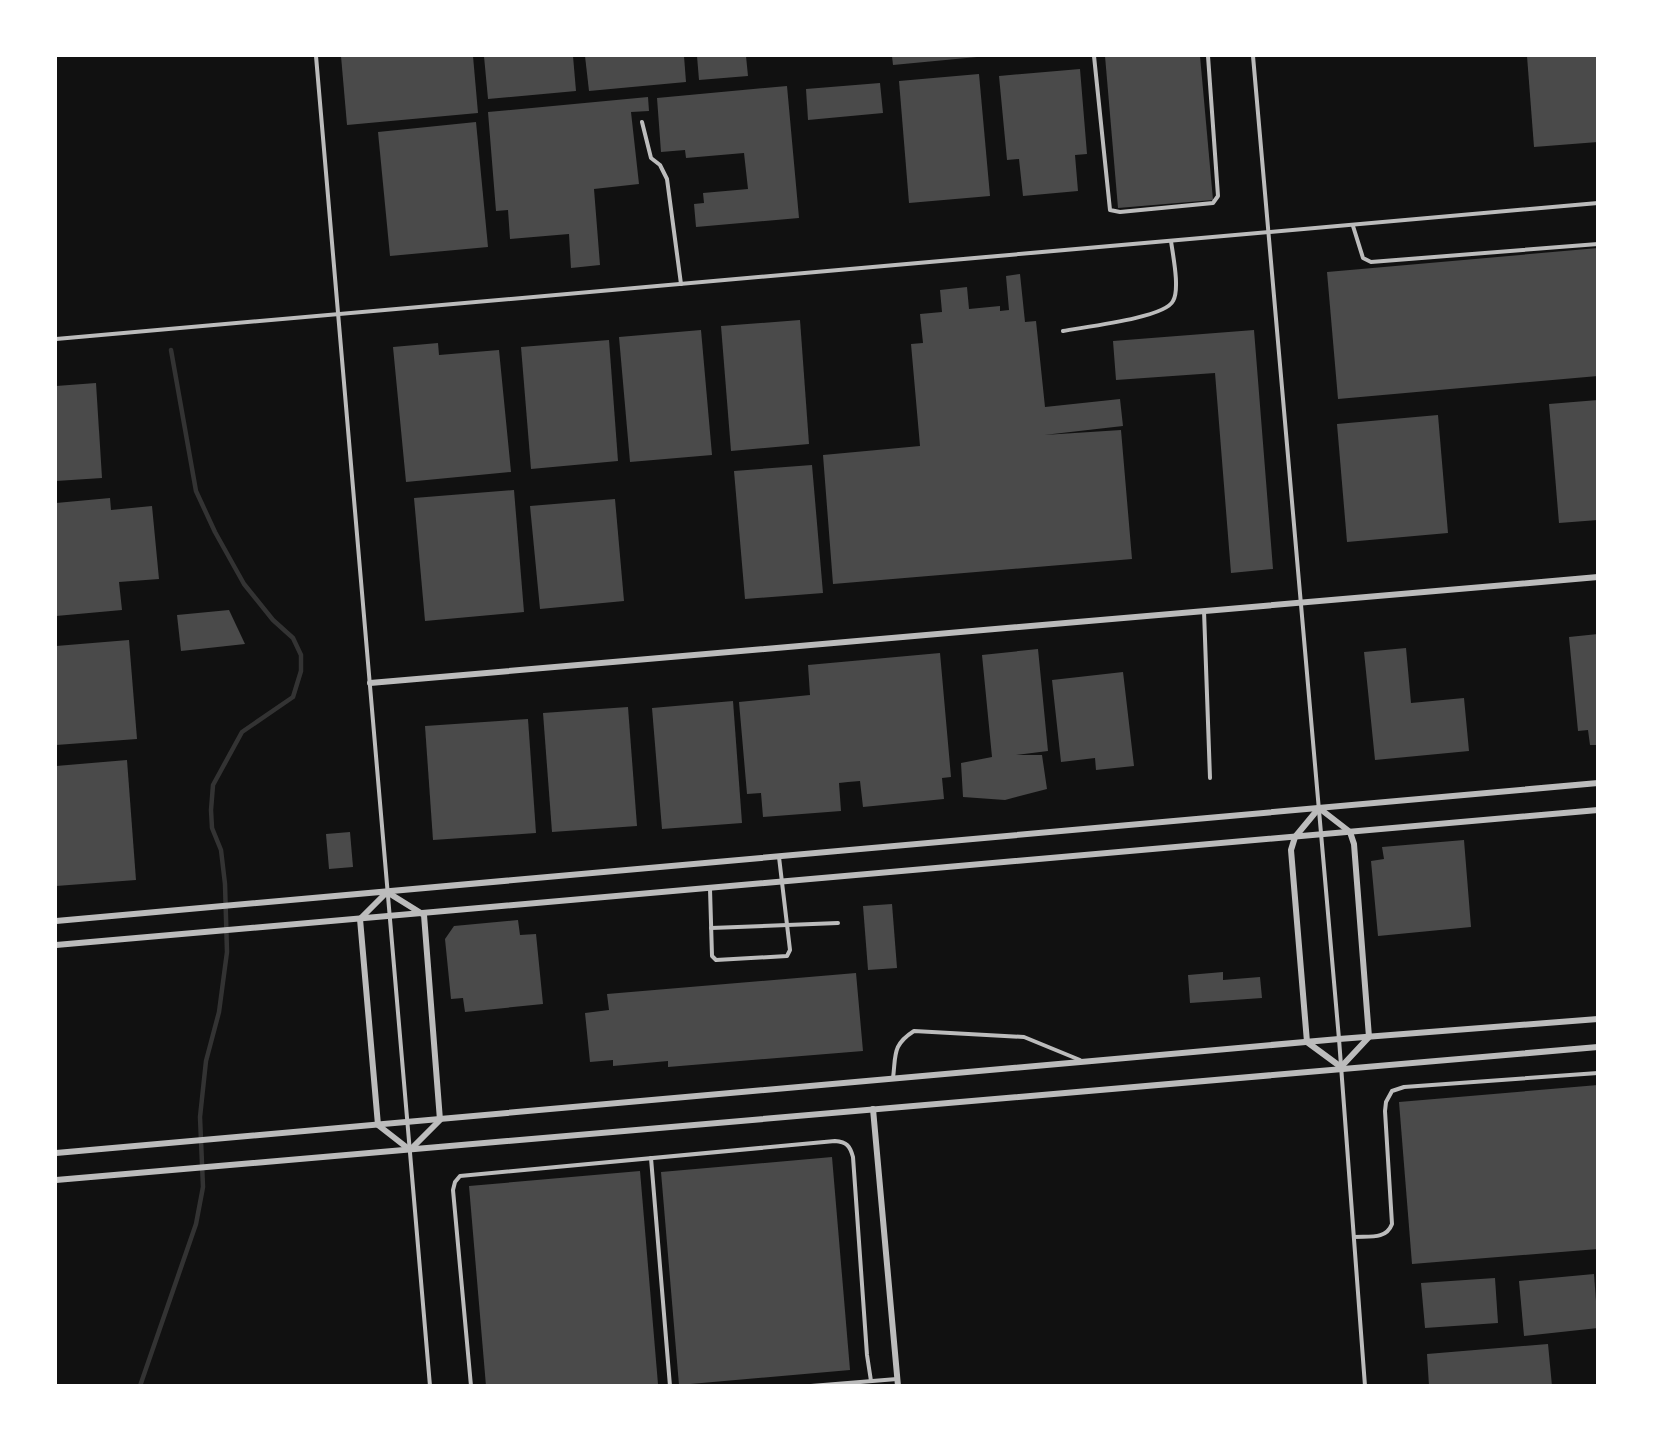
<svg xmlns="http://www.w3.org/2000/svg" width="1653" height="1441" font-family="Figtree,sans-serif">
	<rect width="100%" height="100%" fill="#111"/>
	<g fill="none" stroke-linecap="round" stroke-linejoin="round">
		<!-- stream -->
		<polyline stroke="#333" stroke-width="4.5" points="140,1386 196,1224 203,1187 200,1117 206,1061 219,1012 227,952 225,884 221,850 212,828 211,810 213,785 242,732 293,697 301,671 301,655 293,638 273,620 244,584 215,532 196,491 171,350"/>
	</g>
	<!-- building -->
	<g fill="#4a4a4a">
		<polygon points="341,56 473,56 478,113 347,125"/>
		<polygon points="484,56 573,56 576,91 488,99"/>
		<polygon points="585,56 684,56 686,82 589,91"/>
		<polygon points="697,56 746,56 748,76 699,80"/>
		<polygon points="892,56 977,56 977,57 893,65"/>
		<polygon points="1105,56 1200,56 1213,200 1118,208"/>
		<polygon points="1527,56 1598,56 1598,142 1534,147"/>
		<polygon points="1080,69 1087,154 1075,155 1078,191 1023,196 1019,159 1007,160 999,76"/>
		<polygon points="979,74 990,196 909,203 899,81"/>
		<polygon points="880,83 883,113 808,120 806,89"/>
		<polygon points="787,86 799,218 696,227 694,204 704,203 703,193 748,189 744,153 686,158 685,150 661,152 657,98"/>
		<polygon points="648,97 649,111 631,112 639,184 594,189 600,265 571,268 569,234 510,239 508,210 496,211 488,112"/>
		<polygon points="476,122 488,247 390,256 378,132"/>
		<polygon points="1598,248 1598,376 1338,399 1327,272"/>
		<polygon points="1020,274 1025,322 1036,321 1045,407 1120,399 1123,426 1044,435 1121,430 1132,559 833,584 823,455 920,446 911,344 923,343 920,314 942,312 940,290 967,287 969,309 1000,306 1000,311 1009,310 1006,276"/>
		<polygon points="800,320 809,444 731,451 721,326"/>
		<polygon points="701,330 712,455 630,462 619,337"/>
		<polygon points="1254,330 1273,569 1231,573 1215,373 1116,380 1113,341"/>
		<polygon points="609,340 618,461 531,469 521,347"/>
		<polygon points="438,343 439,355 499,350 511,472 406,482 393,347"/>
		<polygon points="96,383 102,478 56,481 56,386"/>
		<polygon points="1598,400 1598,520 1559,523 1549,404"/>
		<polygon points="1438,415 1448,533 1347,542 1337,424"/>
		<polygon points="812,465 823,593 745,599 734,471"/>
		<polygon points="514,490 524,612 425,621 414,498"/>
		<polygon points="110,498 111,510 152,506 159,579 119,582 122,610 56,616 56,503"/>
		<polygon points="615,499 624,601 540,609 530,506"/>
		<polygon points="229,610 245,644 181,651 177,615"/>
		<polygon points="1598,634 1598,745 1590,745 1588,730 1578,731 1569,637"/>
		<polygon points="129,640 137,739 56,745 56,646"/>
		<polygon points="1406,648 1411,703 1464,698 1469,751 1375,760 1364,652"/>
		<polygon points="1038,649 1048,751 1016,755 1042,755 1047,789 1005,800 963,797 961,763 992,757 982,655"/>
		<polygon points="940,653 951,777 942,778 944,799 863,807 860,781 848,782 839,783 841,811 763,817 761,793 747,794 739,702 810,695 808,665"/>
		<polygon points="1123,672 1134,766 1096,770 1095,758 1061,762 1052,680"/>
		<polygon points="733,701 742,823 662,829 652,708"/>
		<polygon points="628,707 637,826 552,832 543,713"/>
		<polygon points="528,719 536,833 433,840 425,726"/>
		<polygon points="127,760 136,880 56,886 56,766"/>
		<polygon points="350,832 353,867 329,869 326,834"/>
		<polygon points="1464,840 1471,927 1378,936 1371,861 1384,859 1382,847"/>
		<polygon points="892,904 897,968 868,970 863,906"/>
		<polygon points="518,920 520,935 536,934 543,1004 465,1012 463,998 451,999 445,939 454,926"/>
		<polygon points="1223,972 1223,980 1260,977 1262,998 1190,1003 1188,975"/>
		<polygon points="856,973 863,1051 668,1067 668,1061 613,1066 613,1060 590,1062 585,1013 609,1010 607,994"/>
		<polygon points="1598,1085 1598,1249 1412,1264 1399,1102"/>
		<polygon points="832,1157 850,1370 679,1385 661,1172"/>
		<polygon points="640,1171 658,1384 486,1386 469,1186"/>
		<polygon points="1594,1274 1598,1328 1524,1336 1519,1281"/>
		<polygon points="1495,1278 1498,1323 1425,1328 1421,1283"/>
		<polygon points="1548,1344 1552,1386 1429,1386 1427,1354"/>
	</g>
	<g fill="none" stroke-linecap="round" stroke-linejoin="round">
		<!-- service -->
		<g stroke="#bcbcbc" stroke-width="4">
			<polyline points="316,56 430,1386"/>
			<polyline points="1094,56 1110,210 1120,212 1213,203 1218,196 1208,56"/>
			<polyline points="1253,56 1339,1039 1365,1386"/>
			<polyline points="642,122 651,158 660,165 667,179 681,284"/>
			<polyline points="1353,226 1363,258 1371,262 1598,244"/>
			<path d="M 1063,331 C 1083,327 1165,318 1173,301 C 1180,289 1173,256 1171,241"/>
			<polyline points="56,339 1598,203"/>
			<polyline points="1204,611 1210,778"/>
			<polyline points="710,889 712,956 716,960 787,956 790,950 779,857"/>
			<polyline points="711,928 838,923"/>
			<path d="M 893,1078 C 896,1055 892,1045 914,1031 L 1024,1037 L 1080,1060"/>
			<polyline points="651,1158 670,1386"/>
			<path d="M 1354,1237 C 1369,1236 1386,1240 1392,1224 L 1385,1111 L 1386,1102 L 1392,1091 L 1404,1087 L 1598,1073"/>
			<path d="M 471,1386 L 453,1190 L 455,1182 L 460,1176 L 835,1141 C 847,1142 850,1146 853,1157 L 867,1355 L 871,1381"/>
			<polyline points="811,1386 897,1379"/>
		</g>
		<!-- minor -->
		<g stroke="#bcbcbc" stroke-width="6">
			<polyline points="370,683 1598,577"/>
			<polygon points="1319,808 1350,832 1354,844 1369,1037 1341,1067 1307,1042 1291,850 1295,837"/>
			<polygon points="387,892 424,915 440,1120 410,1150 378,1125 360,919"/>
			<polyline points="56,921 1598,783"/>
			<polyline points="56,945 1598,810"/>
			<polyline points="873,1109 898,1386"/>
			<polyline points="56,1153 1339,1039 1598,1019"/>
			<polyline points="56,1180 1598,1047"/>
		</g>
	</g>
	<!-- border -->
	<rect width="1653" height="1441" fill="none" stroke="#ffffff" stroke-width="114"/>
</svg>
